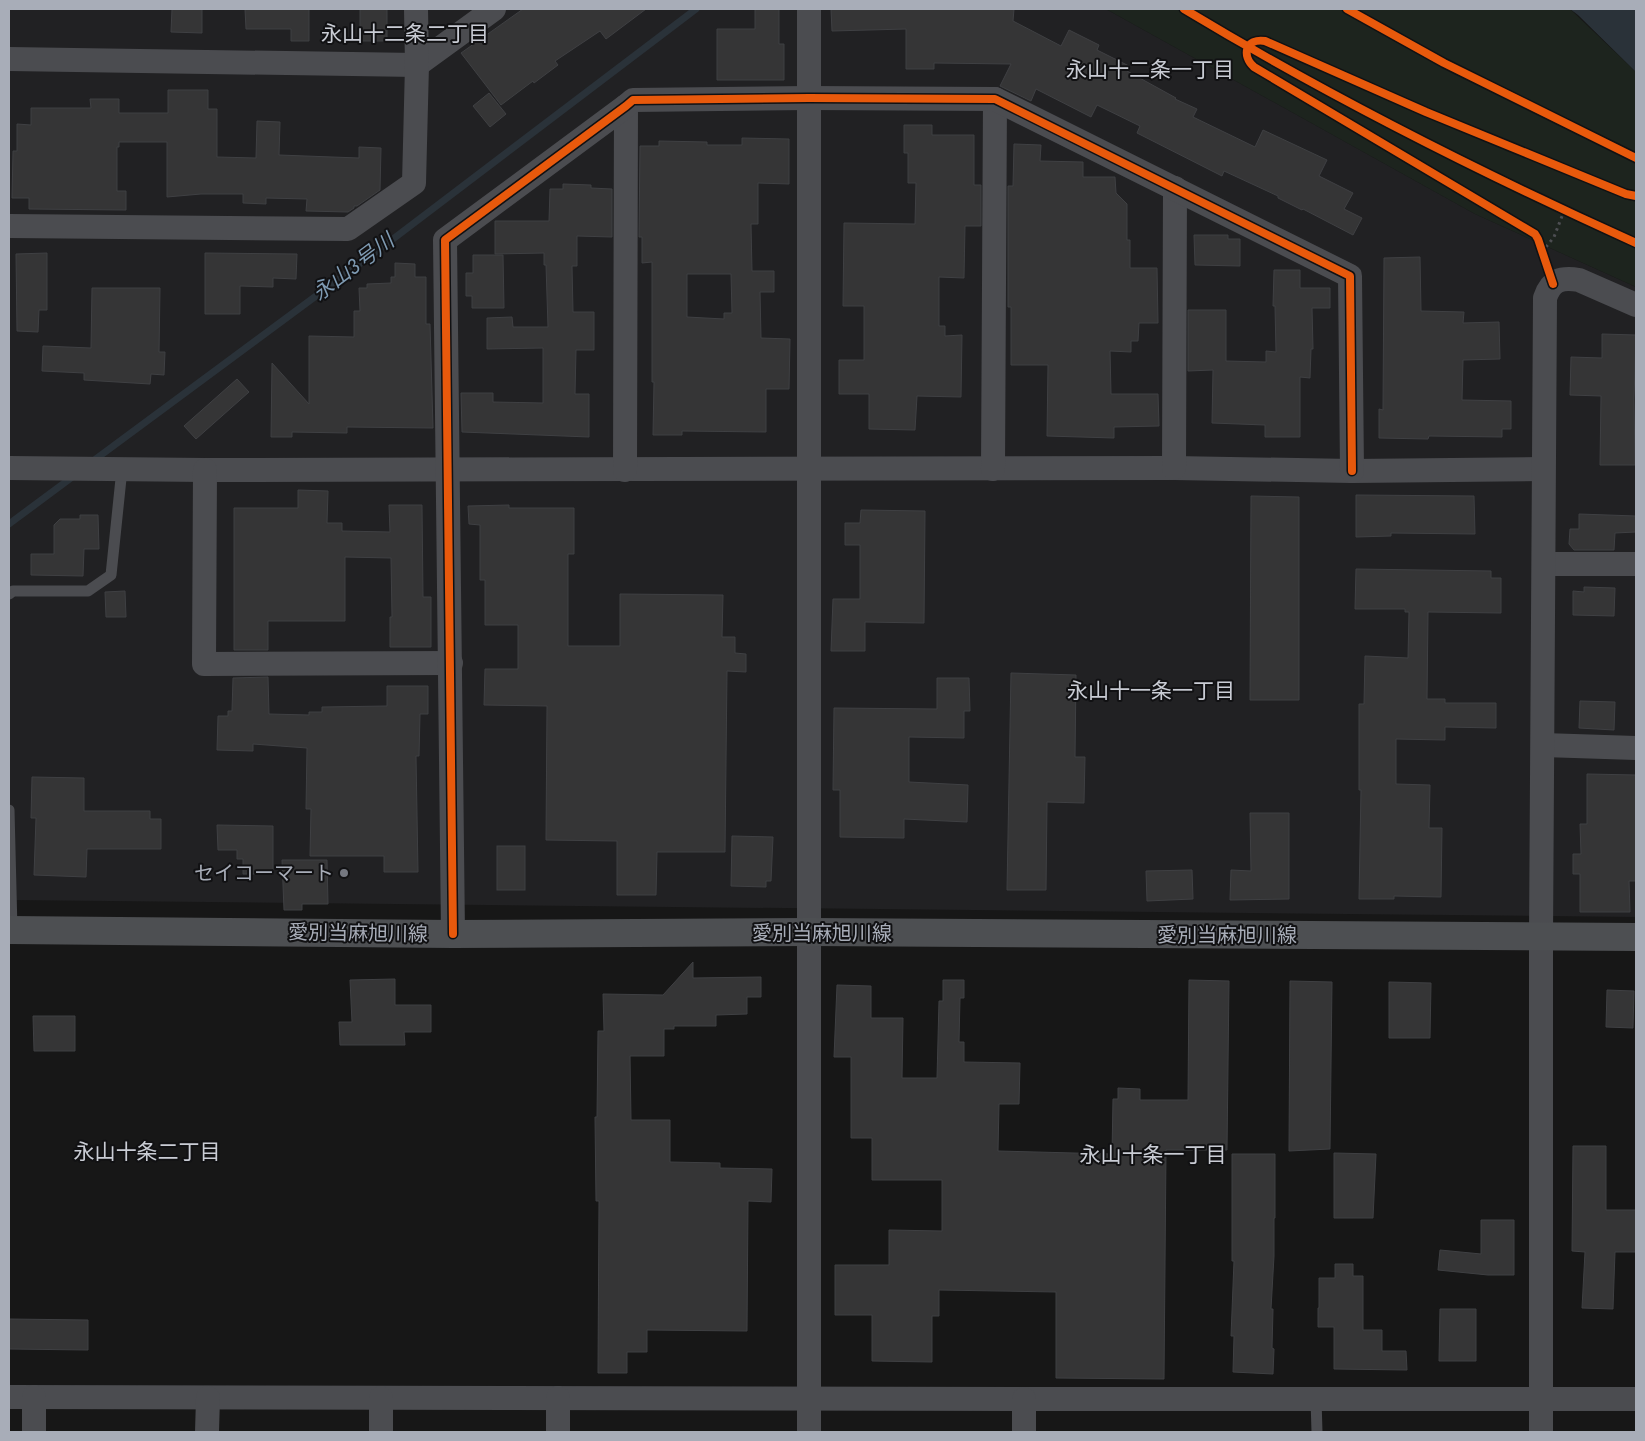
<svg xmlns="http://www.w3.org/2000/svg" width="1645" height="1441" font-family="Jost,'Noto Sans JP',sans-serif">
	<rect width="100%" height="100%" fill="#171717"/>
	<!-- built -->
	<polygon fill="#212123" points="9,9 1106,9 1475,214 1636,287 1636,917 9,900"/>
	<!-- green -->
	<polygon fill="#1d241e" points="1106,9 1570,9 1636,72 1636,287 1475,214"/>
	<!-- water -->
	<polygon fill="#2a3239" points="1570,9 1636,9 1636,72 1578,15"/>
	<g fill="none" stroke-linecap="round" stroke-linejoin="round">
		<!-- stream -->
		<g stroke="#2a3239" stroke-width="7">
			<polyline points="93,461 393,239 696,9"/>
			<polyline points="9,524 75,475"/>
		</g>
	</g>
	<!-- building -->
	<g fill="#353536" stroke="#3f4043" fill-rule="evenodd">
		<polygon points="172,9 202,9 202,33 171,32"/>
		<polygon points="245,9 309,9 309,41 291,41 291,29 246,29"/>
		<rect x="360" y="9" width="27" height="32"/>
		<polygon points="523,9 646,9 606,39 600,31 555,61 558,65 534,83 533,81 501,105 461,53"/>
		<polygon points="755,9 779,9 779,44 784,44 784,80 717,80 717,29 755,29"/>
		<polygon points="831,9 1014,9 1013,21 1061,46 1069,30 1099,45 1097,50 1129,66 1127,71 1176,98 1175,99 1197,109 1193,117 1255,147 1263,130 1327,160 1319,176 1353,193 1344,209 1362,218 1353,235 1303,209 1302,210 1278,198 1278,196 1224,171 1222,176 1137,133 1140,126 1097,105 1091,117 1036,89 1031,101 1000,86 1011,64 934,63 934,69 906,69 906,29 832,31"/>
		<polygon points="168,90 208,90 208,109 217,109 217,157 256,158 257,121 280,122 279,155 359,158 359,147 381,148 380,190 357,206 354,206 354,208 348,212 306,211 307,199 266,198 266,204 243,203 243,194 201,194 167,197 167,142 119,142 119,147 117,147 117,191 126,191 126,210 29,209 29,198 12,198 13,151 17,151 17,124 31,125 31,108 91,108 90,99 119,99 119,113 168,113"/>
		<polygon points="489,93 506,114 490,127 473,106"/>
		<polygon points="904,125 932,125 932,135 974,135 974,185 981,185 981,226 965,226 964,278 939,277 939,326 945,326 945,336 962,335 961,397 917,396 915,430 869,429 869,394 839,394 839,360 864,360 864,306 843,306 844,223 915,224 916,183 908,183 908,153 904,153"/>
		<path d="M 742,138 L 789,139 L 789,184 L 758,183 L 758,224 L 751,224 L 752,271 L 774,271 L 774,292 L 760,292 L 761,338 L 790,339 L 789,389 L 766,389 L 766,432 L 682,431 L 682,435 L 653,435 L 654,382 L 652,382 L 652,262 L 642,263 L 642,237 L 639,237 L 640,146 L 659,146 L 659,141 L 707,142 L 707,145 L 742,145 ZM 687,274 L 731,274 L 732,313 L 724,313 L 724,319 L 687,317 Z"/>
		<polygon points="1014,144 1041,145 1040,161 1083,162 1083,177 1115,177 1116,193 1127,204 1127,240 1130,240 1130,268 1157,268 1158,323 1139,323 1138,341 1131,341 1131,352 1110,351 1111,394 1158,394 1159,426 1114,427 1114,438 1047,436 1048,365 1011,365 1011,307 1008,307 1008,186 1013,186"/>
		<polygon points="563,184 591,185 591,188 612,189 612,237 577,236 577,266 572,266 573,312 594,312 594,350 576,350 575,394 589,394 589,437 462,432 461,393 493,393 493,402 543,403 543,348 487,349 487,318 512,317 513,327 548,327 546,265 544,265 544,253 495,254 495,221 549,221 550,189 563,189"/>
		<polygon points="1194,235 1228,235 1228,239 1240,239 1240,266 1195,265"/>
		<polygon points="47,253 47,310 39,310 38,332 17,331 16,254"/>
		<polygon points="205,253 297,254 296,279 273,278 273,287 240,286 240,314 205,314"/>
		<polygon points="473,255 503,255 504,308 472,308 472,296 466,296 466,273 473,273"/>
		<polygon points="1420,257 1421,311 1464,312 1463,323 1499,322 1500,359 1463,360 1462,400 1511,401 1511,429 1502,429 1502,437 1429,436 1428,439 1379,438 1379,409 1383,410 1384,258"/>
		<polygon points="395,263 415,264 415,277 426,277 426,324 430,324 433,428 347,427 347,433 292,432 292,437 271,437 272,363 309,404 309,336 354,337 354,311 360,311 359,288 367,288 367,284 391,283 391,277 395,277"/>
		<polygon points="1274,270 1300,270 1300,288 1330,288 1330,308 1312,308 1313,349 1311,349 1310,378 1300,377 1300,437 1265,437 1265,425 1212,423 1213,370 1188,371 1188,310 1226,310 1226,361 1266,362 1266,351 1276,352 1275,306 1273,306"/>
		<polygon points="92,288 160,288 159,352 165,352 164,375 151,374 150,384 84,380 84,373 42,371 43,346 91,348"/>
		<polygon points="1602,334 1636,335 1634,399 1635,465 1600,465 1601,396 1570,395 1571,357 1602,358"/>
		<polygon points="237,379 249,392 196,439 184,426"/>
		<polygon points="298,490 328,491 327,523 342,523 342,531 390,532 389,505 422,505 423,597 431,597 431,647 390,647 390,617 392,617 391,558 345,557 345,621 268,621 268,650 234,650 234,508 298,508"/>
		<polygon points="1356,495 1474,496 1475,534 1391,533 1391,536 1356,537"/>
		<polygon points="1251,496 1299,497 1299,700 1250,700"/>
		<polygon points="509,505 509,508 574,508 574,554 568,554 568,646 620,646 620,594 723,595 722,637 735,637 735,653 746,654 746,672 727,671 725,852 657,852 656,895 617,895 617,841 546,840 547,706 484,705 485,669 518,669 518,625 485,625 485,580 480,580 480,525 469,524 468,506"/>
		<polygon points="861,510 925,511 924,623 865,622 865,651 831,651 833,599 860,599 860,545 845,545 845,523 860,523"/>
		<polygon points="1579,514 1636,516 1636,532 1615,533 1614,550 1574,550 1569,544 1570,529 1579,529"/>
		<polygon points="80,515 98,515 99,549 84,549 83,576 31,575 31,554 54,554 54,525 60,519 80,519"/>
		<polygon points="1356,569 1491,571 1491,578 1501,578 1501,613 1428,612 1427,699 1445,699 1445,703 1496,703 1496,728 1445,727 1445,740 1396,739 1396,784 1430,785 1429,828 1442,828 1441,897 1394,896 1394,899 1359,899 1361,790 1359,790 1359,704 1364,704 1365,656 1408,658 1409,612 1405,612 1405,609 1355,609"/>
		<polygon points="1584,587 1615,588 1614,616 1573,615 1573,591 1584,592"/>
		<polygon points="125,591 126,617 106,617 105,592"/>
		<polygon points="1011,673 1076,675 1075,757 1085,757 1084,803 1047,802 1046,890 1007,890"/>
		<polygon points="268,677 269,714 309,715 309,712 322,712 322,707 387,706 387,686 428,686 428,714 420,714 419,756 416,756 418,872 384,872 384,856 310,856 311,809 306,809 307,748 253,744 253,751 217,750 218,716 228,716 228,711 232,711 233,678"/>
		<polygon points="937,678 969,678 970,711 964,711 964,738 909,737 909,782 968,785 967,822 904,819 904,838 840,837 840,790 833,790 834,708 937,709"/>
		<polygon points="1580,701 1615,702 1614,730 1579,728"/>
		<polygon points="1587,774 1636,775 1636,881 1629,881 1630,912 1580,912 1580,874 1573,874 1573,854 1581,854 1580,824 1587,824"/>
		<polygon points="32,777 84,778 84,811 150,811 150,819 161,819 161,849 87,849 86,877 34,875 36,818 31,818"/>
		<polygon points="1250,813 1289,813 1289,899 1230,900 1231,870 1251,871"/>
		<polygon points="217,825 273,826 273,874 243,874 243,859 237,859 237,850 218,850"/>
		<polygon points="732,836 773,837 771,881 766,881 766,887 731,886"/>
		<rect x="497" y="846" width="28" height="44"/>
		<polygon points="282,860 327,860 328,904 302,904 302,910 284,910"/>
		<polygon points="1192,870 1193,899 1147,901 1146,871"/>
		<polygon points="693,962 693,978 761,977 761,997 747,997 747,1014 716,1015 716,1026 674,1026 674,1029 664,1029 664,1056 630,1056 631,1120 670,1120 670,1162 720,1163 720,1168 772,1169 771,1202 748,1201 747,1331 647,1330 647,1352 627,1352 627,1373 598,1373 599,1201 596,1201 595,1117 597,1117 598,1031 604,1031 603,994 663,995"/>
		<polygon points="395,979 395,1005 431,1005 431,1032 404,1032 405,1045 340,1045 339,1022 352,1022 350,980"/>
		<polygon points="943,980 964,980 964,998 960,998 959,1042 964,1042 964,1062 1020,1063 1019,1104 999,1104 998,1151 1112,1154 1113,1099 1118,1099 1118,1088 1140,1089 1140,1100 1188,1100 1189,980 1229,981 1227,1150 1166,1150 1164,1379 1056,1378 1056,1292 939,1290 939,1316 932,1316 932,1362 872,1361 872,1315 835,1315 835,1265 889,1265 889,1230 942,1231 942,1180 872,1180 872,1138 851,1138 851,1057 834,1057 837,985 871,986 871,1018 903,1018 902,1078 937,1078 939,1001 943,1001"/>
		<polygon points="1290,981 1332,982 1330,1149 1289,1151"/>
		<polygon points="1389,982 1431,983 1430,1038 1389,1038"/>
		<polygon points="1607,990 1634,991 1633,1028 1606,1027"/>
		<polygon points="33,1016 75,1016 75,1051 34,1051"/>
		<polygon points="1573,1146 1606,1146 1606,1210 1636,1210 1636,1252 1615,1252 1613,1309 1582,1308 1585,1252 1572,1251"/>
		<polygon points="1334,1153 1376,1154 1373,1218 1334,1218"/>
		<polygon points="1232,1154 1275,1154 1275,1218 1274,1218 1274,1256 1271,1309 1273,1309 1272,1348 1274,1349 1273,1374 1233,1372 1234,1336 1231,1336 1234,1261 1232,1261"/>
		<polygon points="1481,1220 1514,1220 1514,1275 1488,1275 1438,1270 1440,1250 1481,1254"/>
		<polygon points="1335,1264 1353,1264 1353,1276 1363,1276 1363,1330 1382,1330 1382,1351 1406,1351 1407,1370 1334,1369 1334,1327 1318,1327 1318,1308 1319,1308 1319,1278 1335,1278"/>
		<polygon points="1440,1309 1476,1309 1476,1361 1439,1361"/>
		<polygon points="9,1319 88,1320 88,1350 9,1349"/>
	</g>
	<g fill="none" stroke-linecap="round" stroke-linejoin="round">
		<!-- path -->
		<polyline stroke="#4d4e52" stroke-width="3" stroke-dasharray="2.5 4" stroke-linecap="butt" points="1542,252 1554,237 1564,211"/>
		<!-- lane -->
		<g stroke="#4b4c50" stroke-width="11">
			<polyline points="9,594 13,591 88,591 111,575 122,469"/>
			<polyline points="9,810 12,930"/>
			<polyline points="1316,1399 1317,1432"/>
		</g>
		<!-- street -->
		<g stroke="#4b4c50" stroke-width="24">
			<polyline points="9,59 417,65 494,9"/>
			<polyline points="9,226 348,229 414,183 417,65 416,9"/>
			<polyline points="9,468 205,470 1174,468 1352,471 1543,469"/>
			<polyline points="1174,468 1175,188"/>
			<polyline points="993,469 995,99"/>
			<polyline points="205,470 204,664 451,663"/>
			<polyline points="625,470 626,106"/>
			<polyline points="1544,564 1636,564"/>
			<polyline points="1543,745 1636,748"/>
			<polyline points="453,934 445,240 626,106 633,100 809,98 995,99 1350,276 1352,471"/>
			<polyline points="9,1397 1024,1399 1636,1399"/>
			<polyline points="1024,1399 1024,1432"/>
			<polyline points="34,1432 34,1397"/>
			<polyline points="207,1432 208,1398"/>
			<polyline points="381,1432 381,1398"/>
			<polyline points="558,1432 558,1398"/>
			<polyline points="809,1432 809,9"/>
			<path d="M 1541,1432 L 1541,937 L 1545,298 C 1551,280 1561,277 1579,280 L 1636,305"/>
		</g>
		<!-- primary -->
		<polyline stroke="#4d4f52" stroke-width="28" points="9,930 453,934 810,932 1636,937"/>
		<!-- cycleway casing -->
		<g stroke="#111113" stroke-width="11">
			<g id="cycleway">
				<path d="M 1184,9 C 1330,97 1481,173 1636,243"/>
				<polyline points="1347,9 1444,63 1636,158"/>
				<path d="M 1553,284 L 1538,239 L 1535,234 L 1254,67 C 1241,55 1246,38 1265,41 L 1426,112 L 1626,194 L 1636,196"/>
				<polyline points="453,934 445,240 626,106 633,100 809,98 995,99 1350,276 1352,471"/>
			</g>
		</g>
		<!-- cycleway -->
		<use href="#cycleway" stroke="#e8590c" stroke-width="8"/>
	</g>
	<!-- markers -->
	<circle fill="#757880" stroke="#111113" stroke-width="2" cx="344" cy="873" r="5"/>
	<g text-anchor="middle" stroke-width="4" stroke-linejoin="round" paint-order="stroke">
		<!-- poi labels -->
		<g font-size="20" fill="#a8adb8" stroke="#111113" text-anchor="end">
			<text x="334" y="880">セイコーマート</text>
		</g>
		<!-- street labels -->
		<g font-size="20" fill="#a8adb8" stroke="#111113">
			<text transform="translate(358 933) rotate(1)" y="7">愛別当麻旭川線</text>
			<text x="822" y="940">愛別当麻旭川線</text>
			<text x="1227" y="942">愛別当麻旭川線</text>
		</g>
		<!-- neighbourhood labels -->
		<g font-size="21" fill="#c9ccd4" stroke="#111113">
			<text x="405" y="41">永山十二条二丁目</text>
			<text x="1150" y="77">永山十二条一丁目</text>
			<text x="1151" y="698">永山十一条一丁目</text>
			<text x="147" y="1159">永山十条二丁目</text>
			<text x="1153" y="1162">永山十条一丁目</text>
		</g>
		<!-- water labels -->
		<g font-size="21" font-style="italic" fill="#7f9bb3" stroke="#111113">
			<text transform="translate(353 267) rotate(-37)" y="7">永山３号川</text>
		</g>
	</g>
	<!-- border -->
	<rect width="1645" height="1441" fill="none" stroke="#a8adb8" stroke-width="20"/>
</svg>
